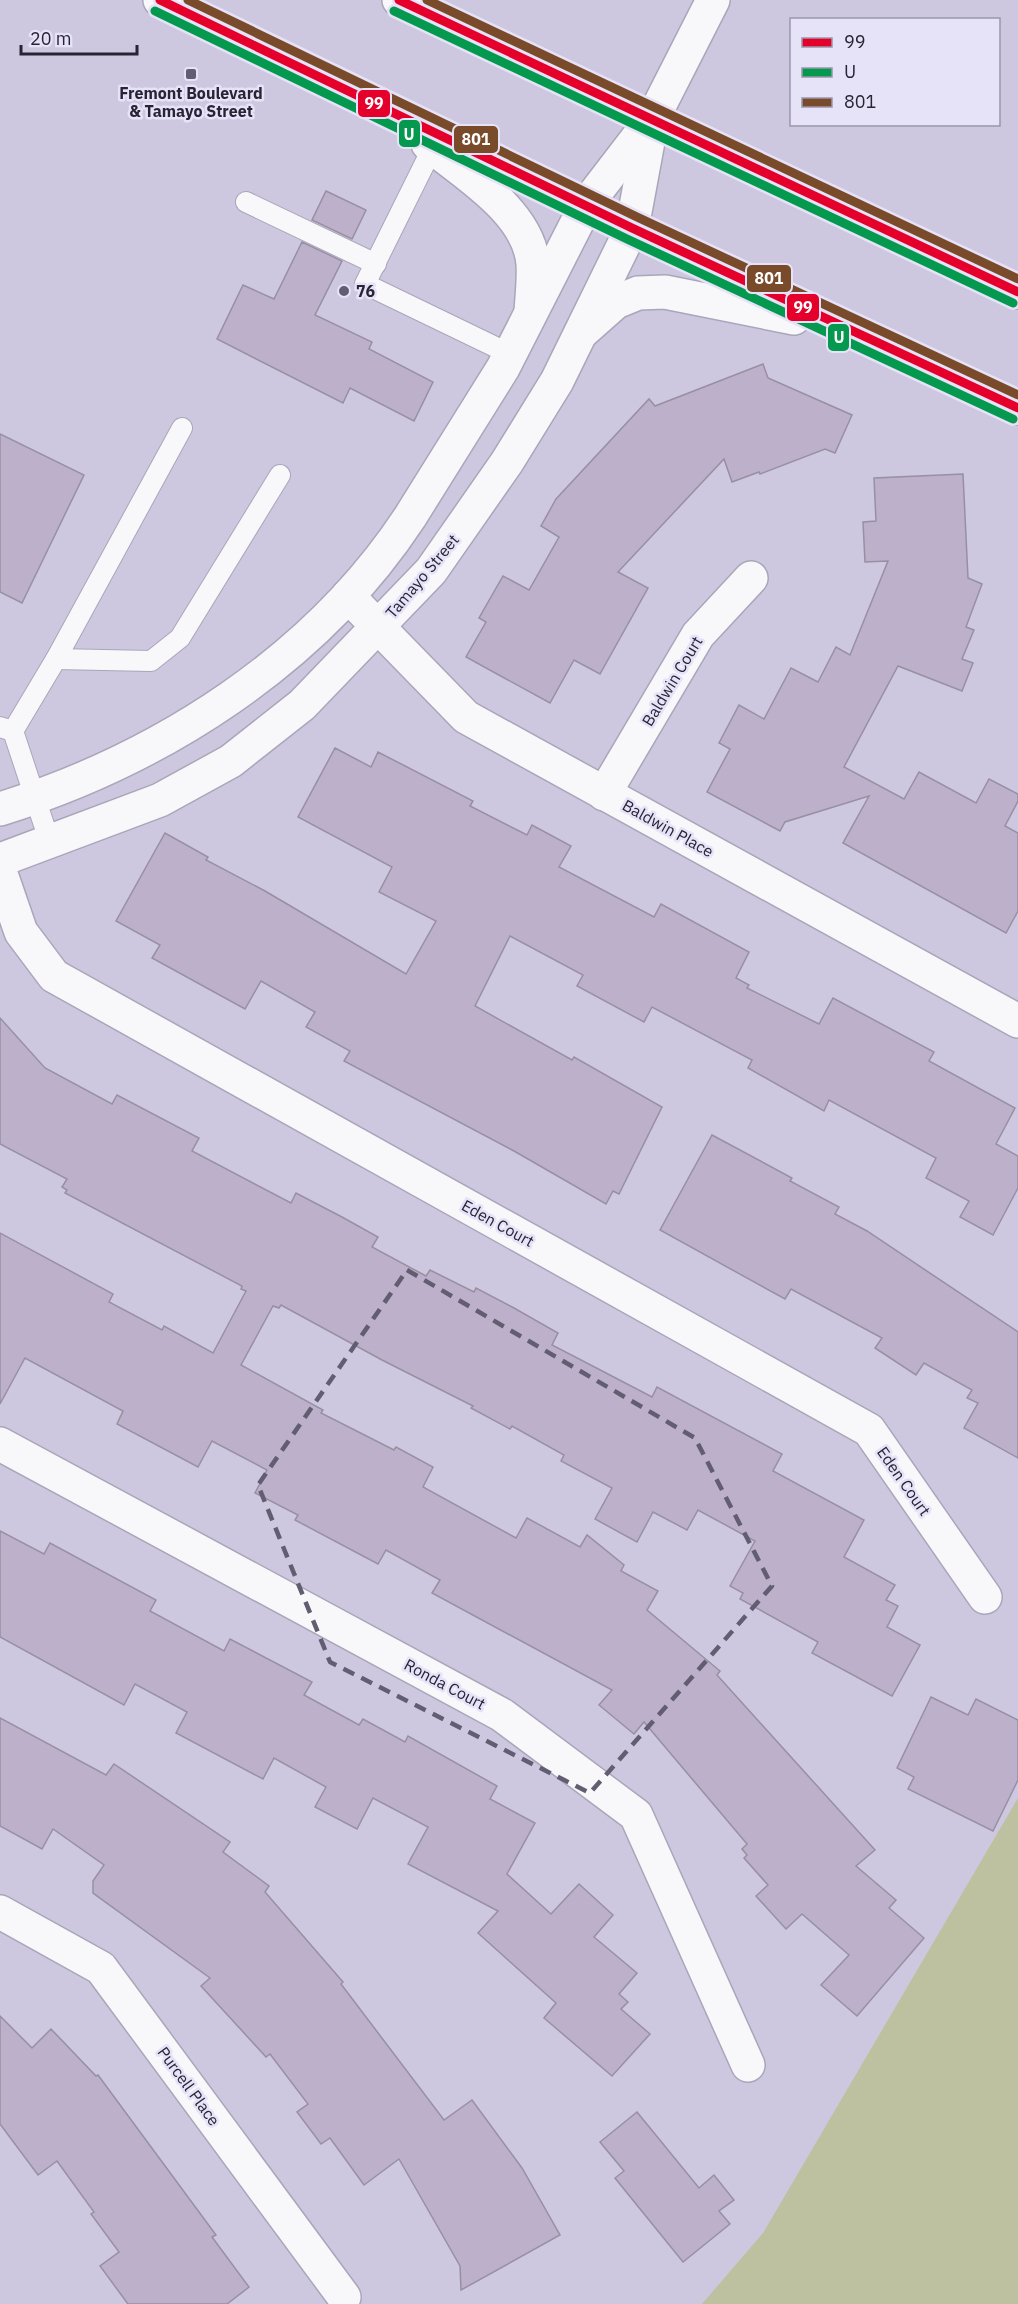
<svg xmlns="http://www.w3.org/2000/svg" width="1018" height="2304" font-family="'IBM Plex Sans',sans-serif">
	<rect width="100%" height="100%" fill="#cdc8e0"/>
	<!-- green -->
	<polygon fill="#bec19f" points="1018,1798 1018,2304 702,2304 763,2233"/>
	<!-- building -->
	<g fill="#bdb0ca" stroke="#9890a2" stroke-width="1.5">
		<polygon points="326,191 366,210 352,239 312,220"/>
		<polygon points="302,242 342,261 315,315 372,342 369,349 433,382 414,421 350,388 343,403 217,339 243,285 274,299"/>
		<polygon points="763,364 768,378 852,415 835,453 825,449 760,474 759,472 732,482 724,459 618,572 648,588 600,674 574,660 550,703 466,657 486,622 479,618 503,576 529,590 559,537 541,526 556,499 649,399 655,406"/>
		<polygon points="0,434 84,475 22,603 0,592"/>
		<polygon points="963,474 968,578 982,584 966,627 974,630 962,659 973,663 962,691 898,666 844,767 904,799 919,772 976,803 989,779 1018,794 1018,801 1005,826 1018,833 1018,911 1006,933 843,843 869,796 785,822 780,831 707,792 730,749 719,743 739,705 764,719 791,668 818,682 836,647 850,655 888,561 865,562 863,522 876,521 874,478"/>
		<polygon points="335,748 371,767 378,752 473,801 470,806 527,835 532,825 571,846 559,867 654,917 661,904 749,952 736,978 749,985 747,988 819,1024 833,998 934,1052 929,1061 1015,1108 996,1144 1018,1156 1018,1188 993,1235 960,1217 969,1201 926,1178 936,1158 829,1100 824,1111 748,1068 752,1060 652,1007 644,1022 577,986 583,975 510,936 475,1006 572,1060 574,1057 662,1107 619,1194 613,1191 606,1204 514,1151 344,1061 350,1051 306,1027 315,1012 261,981 245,1009 152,958 160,945 116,921 165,833 208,857 206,860 265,891 406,974 436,921 379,892 392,867 298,817"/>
		<polygon points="0,1018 45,1068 112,1104 117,1095 199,1138 192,1151 291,1203 296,1193 342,1217 378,1237 372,1247 426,1276 430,1270 474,1292 476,1288 514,1308 558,1333 552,1345 608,1374 652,1397 657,1387 782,1454 773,1471 864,1520 844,1557 895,1585 886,1600 898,1606 887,1627 920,1645 892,1696 812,1653 818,1642 740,1599 743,1593 730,1586 755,1541 698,1510 687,1530 653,1512 637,1542 595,1519 612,1488 561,1461 564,1455 512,1426 510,1429 471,1408 473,1406 382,1360 281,1305 279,1308 273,1306 241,1365 323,1410 321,1413 394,1450 396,1447 433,1467 423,1487 516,1538 527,1518 580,1547 587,1535 624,1565 621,1571 658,1591 647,1610 720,1671 717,1675 875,1850 856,1866 896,1900 889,1908 924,1938 857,2016 821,1985 849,1955 802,1914 786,1929 756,1896 768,1885 744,1858 747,1855 742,1849 747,1844 644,1722 634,1734 599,1705 612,1690 432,1593 440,1580 386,1550 378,1564 295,1520 298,1515 255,1493 267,1470 212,1441 198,1467 117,1424 123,1411 25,1358 0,1404 0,1233 113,1294 109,1302 162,1330 164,1326 213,1353 246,1291 241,1289 242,1286 65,1193 67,1190 62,1187 67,1179 0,1144"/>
		<polygon points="712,1135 792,1178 790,1181 839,1207 835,1214 867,1231 1018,1332 1018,1458 964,1428 978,1403 967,1398 972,1390 924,1363 916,1375 875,1348 882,1338 791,1289 785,1299 660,1230"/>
		<polygon points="0,1531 44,1554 50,1543 156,1600 150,1611 224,1651 230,1639 312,1682 304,1695 359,1725 363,1719 405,1742 408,1736 497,1786 490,1799 535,1823 507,1874 551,1914 579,1884 613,1915 594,1937 637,1973 619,1994 628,2002 621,2009 650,2034 612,2076 544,2018 556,2003 478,1933 498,1911 408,1864 428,1827 373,1798 357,1829 315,1807 326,1787 274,1758 263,1779 176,1733 187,1712 135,1684 124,1705 0,1637"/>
		<polygon points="931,1697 968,1715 976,1699 1018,1720 1018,1780 993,1831 908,1789 914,1777 897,1768"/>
		<polygon points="0,1718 106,1775 114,1764 230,1842 223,1852 269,1886 265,1892 343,1982 341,1984 444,2120 472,2100 522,2168 560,2235 461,2290 460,2266 399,2159 364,2185 330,2138 321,2144 297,2112 308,2104 270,2054 266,2057 201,1986 210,1978 93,1893 93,1881 104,1865 53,1829 42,1849 0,1826"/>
		<polygon points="0,2016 32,2048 51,2029 96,2076 98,2075 216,2235 212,2237 249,2287 227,2304 128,2304 100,2266 119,2252 91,2214 94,2212 57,2161 38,2175 0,2124"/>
		<polygon points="637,2112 699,2188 714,2175 734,2200 719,2211 730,2224 683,2262 615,2178 624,2171 600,2142"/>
	</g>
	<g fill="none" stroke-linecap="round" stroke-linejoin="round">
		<!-- lane casing -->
		<g stroke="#aaa6b9" stroke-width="22">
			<g id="lane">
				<polyline points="433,147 365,284 510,354"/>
				<polyline points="246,202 376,264"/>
				<polyline points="56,659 151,661 180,638 280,475"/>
				<polyline points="0,727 13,731 50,843"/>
				<polyline points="13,731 56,659 182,428"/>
			</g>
		</g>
		<!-- street casing -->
		<g stroke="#aaa6b9" stroke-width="36">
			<g id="street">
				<polyline points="652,120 713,0"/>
				<polyline points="348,596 466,717 1018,1021"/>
				<polyline points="604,794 698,635 751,578"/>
				<polyline points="0,871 21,932 54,976 869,1430 985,1597"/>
				<polyline points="0,1444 502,1715 636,1815 748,2065"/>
				<polyline points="0,1912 101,1968 344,2297"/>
			</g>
		</g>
		<!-- secondary casing -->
		<g stroke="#aaa6b9" stroke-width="36">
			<g id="secondary">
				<path d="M 0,809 C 161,759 316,660 410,517 L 503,368 L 586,205 L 649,123"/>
				<polyline points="0,860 160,800 231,761 302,705 431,571 507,462 557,381 632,228 652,120"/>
			</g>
		</g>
		<!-- primary casing -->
		<g stroke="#aaa6b9" stroke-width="36">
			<g id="primary">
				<polyline points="160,0 632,228 1018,408"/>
				<polyline points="399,0 1018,292"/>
				<path d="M 428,144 C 465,174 529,212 533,264 C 534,279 532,296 531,311"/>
				<polyline points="581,333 616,302 638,293 665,292 794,318"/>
			</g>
		</g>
		<!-- lane -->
		<use href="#lane" stroke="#f8f7fa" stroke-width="20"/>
		<!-- street -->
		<use href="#street" stroke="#f8f7fa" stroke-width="33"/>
		<!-- secondary -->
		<use href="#secondary" stroke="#f8f7fa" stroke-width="33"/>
		<!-- primary -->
		<use href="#primary" stroke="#f8f7fa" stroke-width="33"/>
		<!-- bus-1 casing -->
		<g stroke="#e6e2f8" stroke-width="14">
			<g id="bus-1">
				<polyline points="160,0 632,228 1018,408"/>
				<polyline points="399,0 1018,292"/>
			</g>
		</g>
		<!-- bus-2 casing -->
		<g stroke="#e6e2f8" stroke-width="14">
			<g id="bus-2">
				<polyline points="155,11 627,239 1013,419"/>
				<polyline points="394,11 1013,303"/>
			</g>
		</g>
		<!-- bus-3 casing -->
		<g stroke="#e6e2f8" stroke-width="14">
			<g id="bus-3">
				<polyline points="188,0 637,217 1018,395"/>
				<polyline points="427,0 1018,279"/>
			</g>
		</g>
		<!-- bus-1 -->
		<use href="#bus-1" stroke="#e4002b" stroke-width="9"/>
		<!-- bus-2 -->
		<use href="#bus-2" stroke="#04994e" stroke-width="9"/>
		<!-- bus-3 -->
		<use href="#bus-3" stroke="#7a4b2a" stroke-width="9"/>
	</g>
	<!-- marked area -->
	<path fill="none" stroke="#625d70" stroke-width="4.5" stroke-dasharray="12 8" stroke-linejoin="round" d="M 407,1270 L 695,1438 L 772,1586 L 590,1793 L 330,1662 L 258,1485 Z"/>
	<!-- markers -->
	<g fill="#625d70" stroke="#e6e2f8" stroke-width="2">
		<rect x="185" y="68" width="12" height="12" rx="3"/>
		<circle cx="344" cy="291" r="6"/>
	</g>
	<g text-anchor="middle" stroke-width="5" stroke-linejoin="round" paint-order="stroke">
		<!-- poi labels -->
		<g font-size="16" font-weight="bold" fill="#282434" stroke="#e6e2f8">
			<text x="191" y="99">Fremont Boulevard<tspan x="191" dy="18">&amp; Tamayo Street</tspan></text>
			<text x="356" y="297" text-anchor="start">76</text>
		</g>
		<!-- street labels -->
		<g font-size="16" fill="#282434" stroke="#e6e2f8">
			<text transform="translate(422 576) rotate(-50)" y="6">Tamayo Street</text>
			<text transform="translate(672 681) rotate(-59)" y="6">Baldwin Court</text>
			<text transform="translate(668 828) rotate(29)" y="6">Baldwin Place</text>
			<text transform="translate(498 1223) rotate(29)" y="6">Eden Court</text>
			<text transform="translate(904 1481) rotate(55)" y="6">Eden Court</text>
			<text transform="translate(445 1684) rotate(28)" y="6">Ronda Court</text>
			<text transform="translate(189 2086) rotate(54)" y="6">Purcell Place</text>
		</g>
	</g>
	<g stroke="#e6e2f8" stroke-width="2">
		<rect x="357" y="89" width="34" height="29" rx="6" fill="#e4002b"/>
		<rect x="398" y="119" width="23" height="29" rx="6" fill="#04994e"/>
		<rect x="453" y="125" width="46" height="29" rx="6" fill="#7a4b2a"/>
		<rect x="746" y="264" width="46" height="29" rx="6" fill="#7a4b2a"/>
		<rect x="786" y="293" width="34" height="29" rx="6" fill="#e4002b"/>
		<rect x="827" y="323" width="23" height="29" rx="6" fill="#04994e"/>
	</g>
	<g font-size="16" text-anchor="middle" font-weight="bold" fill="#fff">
		<text x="374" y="109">99</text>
		<text x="409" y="140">U</text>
		<text x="476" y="145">801</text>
		<text x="769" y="284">801</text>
		<text x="803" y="313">99</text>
		<text x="839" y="343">U</text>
	</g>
	<!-- legend -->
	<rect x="790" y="18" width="210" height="108" fill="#e6e2f8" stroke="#9a96aa" stroke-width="1.5"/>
	<rect x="802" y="38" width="30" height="9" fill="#e4002b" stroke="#9a96aa" stroke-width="1.5"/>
	<text x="844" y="48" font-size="18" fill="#282434">99</text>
	<rect x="802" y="68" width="30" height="9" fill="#04994e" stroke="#9a96aa" stroke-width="1.5"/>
	<text x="844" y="78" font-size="18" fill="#282434">U</text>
	<rect x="802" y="98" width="30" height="9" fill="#7a4b2a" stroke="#9a96aa" stroke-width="1.5"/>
	<text x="844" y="108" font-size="18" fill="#282434">801</text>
	<!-- scale -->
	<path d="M21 45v9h116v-9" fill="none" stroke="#282434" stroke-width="3"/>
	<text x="30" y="45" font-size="18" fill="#282434" stroke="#e6e2f8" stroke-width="4.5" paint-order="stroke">20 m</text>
</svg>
